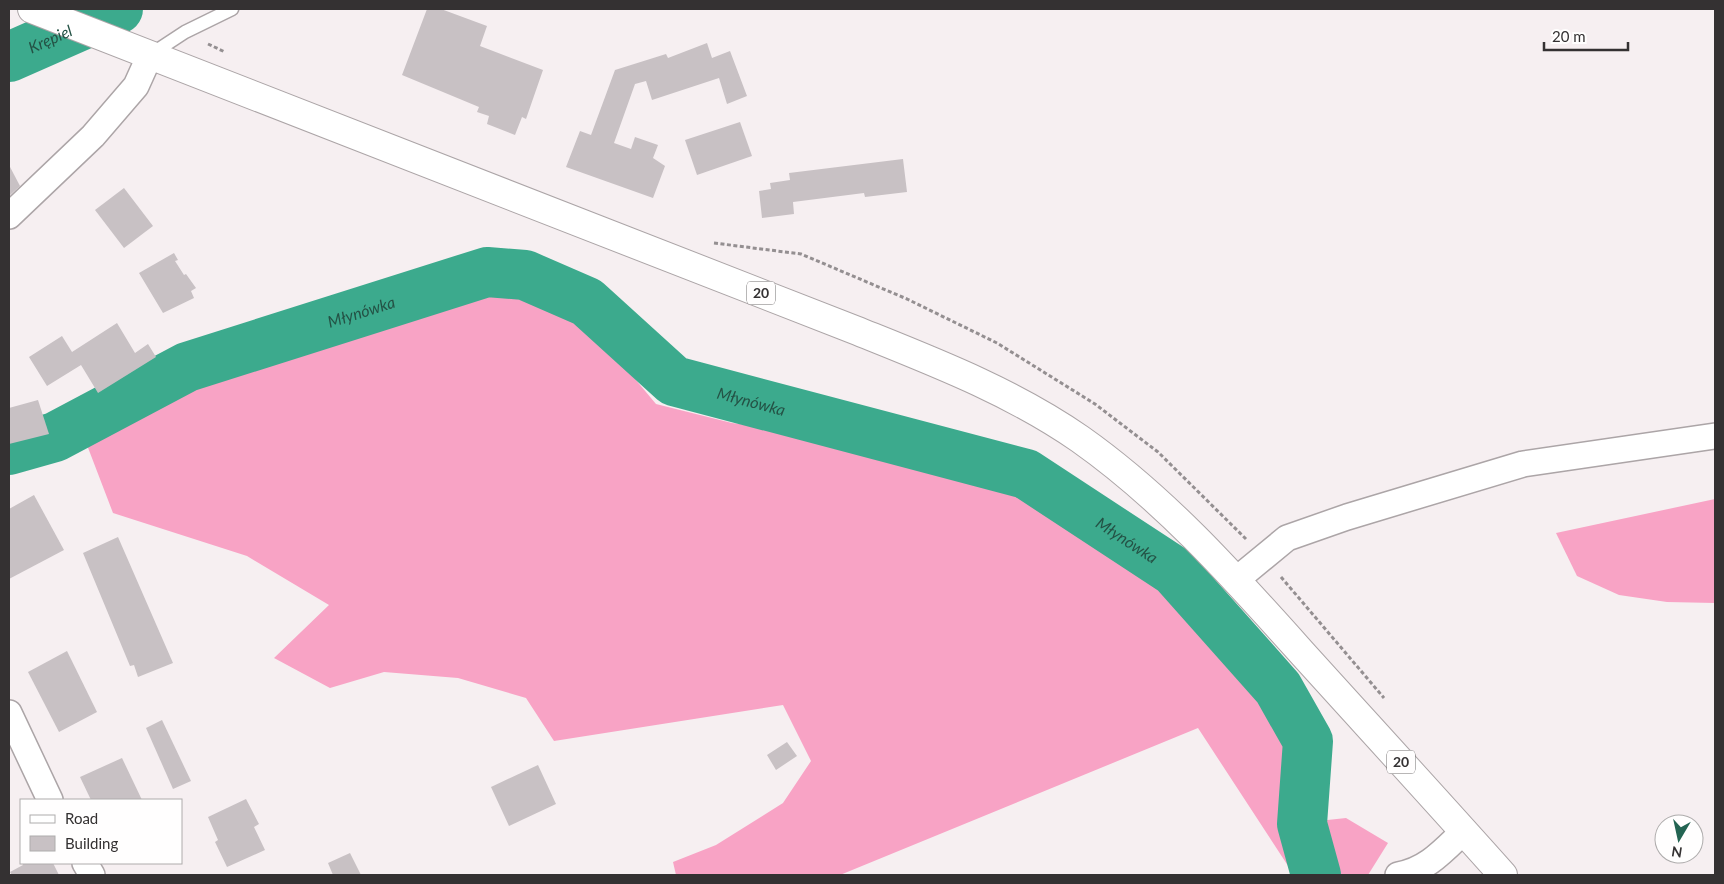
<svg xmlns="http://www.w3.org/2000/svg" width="1724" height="884" font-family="Lato,sans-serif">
	<rect width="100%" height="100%" fill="#f6eff1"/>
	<!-- forest -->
	<g fill="#f8a3c5">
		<polygon points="490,279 524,279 569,300 656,404 732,423 910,447 954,466 1025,488 1167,577 1191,597 1277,710 1317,774 1309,822 1346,818 1388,843 1368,875 1294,875 1198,728 840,875 676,875 673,862 716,845 783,803 811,761 783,705 554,741 526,698 458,678 384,672 330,688 274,658 329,605 247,556 113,513 82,432 152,405 234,365"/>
		<polygon points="1715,499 1715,603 1667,602 1619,595 1577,576 1556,533"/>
	</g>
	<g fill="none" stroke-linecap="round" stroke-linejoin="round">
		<!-- river -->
		<g stroke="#3caa8d" stroke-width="50">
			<path id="s1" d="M 9,57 L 118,9"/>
			<path id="s2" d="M 9,450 L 55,437 L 187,367 L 487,272 L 525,275 L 587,302 L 674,381 L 1026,474 L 1174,571 L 1278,688 L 1308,741 L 1302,824 L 1316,875"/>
		</g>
	</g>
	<!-- building -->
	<g fill="#c8c1c4">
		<polygon points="427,9 441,9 487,26 480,46 543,70 526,119 522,117 515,135 487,124 489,116 477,112 479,107 402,75"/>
		<polygon points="707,43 712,58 730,51 747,96 727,104 719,78 652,100 646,81 635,84 614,143 631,149 635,137 658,145 653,158 665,166 653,198 566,167 580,131 591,135 615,70 666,54 668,58"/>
		<polygon points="740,122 752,156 697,175 685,140"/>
		<polygon points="903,159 907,192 865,197 864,193 793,202 794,214 762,218 759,191 771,189 770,183 790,180 789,173"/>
		<polygon points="9,165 20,186 9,196"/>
		<polygon points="124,188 153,226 124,248 95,210"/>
		<polygon points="174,253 178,260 175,261 184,275 186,274 196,288 191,291 194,298 163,313 139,273"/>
		<polygon points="117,323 135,353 148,344 156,357 98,393 81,365 47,386 29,357 62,336 72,352"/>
		<polygon points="38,400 49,434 9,444 9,408"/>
		<polygon points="34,495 64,550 9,579 9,509"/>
		<polygon points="118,537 173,663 138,677 134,665 130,666 83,553"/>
		<polygon points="67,651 97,712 59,732 28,672"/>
		<polygon points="162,720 191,781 173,789 146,728"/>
		<polygon points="787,742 797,756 776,770 767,755"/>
		<polygon points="122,758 142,800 91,800 80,777"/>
		<polygon points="538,765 556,804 509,826 491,787"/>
		<polygon points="246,799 259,824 254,827 265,850 227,867 215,842 218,840 208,817"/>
		<polygon points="350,853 361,875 333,875 328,863"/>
		<polygon points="22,863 53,863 59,875 12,875 10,872 23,865"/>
	</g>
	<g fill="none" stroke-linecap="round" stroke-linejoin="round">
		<!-- service casing -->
		<g stroke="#aca5a7" stroke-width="15">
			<polyline id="service" points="150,55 185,32 232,9"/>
		</g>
		<!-- minor casing -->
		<g stroke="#aca5a7" stroke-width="28">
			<g id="minor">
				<polyline points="9,216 93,136 136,86 150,55"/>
				<polyline points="1236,580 1287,538 1347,517 1523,464 1715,436"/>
				<polyline points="9,713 50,800"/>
				<polyline points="85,863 92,875"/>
				<path d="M 1398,875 C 1427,870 1443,851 1464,831"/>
			</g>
		</g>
		<!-- primary casing -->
		<g stroke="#aca5a7" stroke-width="30">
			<path id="primary" d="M 32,9 L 855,330 C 932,361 1011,391 1080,439 C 1165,499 1234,577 1303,654 C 1370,728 1437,801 1503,875"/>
		</g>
		<!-- path -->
		<g stroke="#948f91" stroke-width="3" stroke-dasharray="4 2.5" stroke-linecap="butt">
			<polyline points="208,44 225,52"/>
			<polyline points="714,243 801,254 907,299 997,343 1095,404 1158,452 1246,539"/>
			<polyline points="1281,577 1384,698"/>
		</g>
		<!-- service -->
		<use href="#service" stroke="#fff" stroke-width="12"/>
		<!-- minor -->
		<use href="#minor" stroke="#fff" stroke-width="25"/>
		<!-- primary -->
		<use href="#primary" stroke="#fff" stroke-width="28"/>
	</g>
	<g text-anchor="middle" stroke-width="5" stroke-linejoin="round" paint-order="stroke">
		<!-- shield labels -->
		<g fill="#fffefe" stroke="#716e6f" stroke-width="1">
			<rect x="747" y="281.5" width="28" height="23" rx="4"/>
			<rect x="1387" y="750.5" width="28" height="23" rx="4"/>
		</g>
		<g font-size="14" font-weight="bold" fill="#343132">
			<text x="761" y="298">20</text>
			<text x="1401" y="767">20</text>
		</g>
		<!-- water labels -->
		<g font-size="16" font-style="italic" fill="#245245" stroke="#fffefe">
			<text dy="6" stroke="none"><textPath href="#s1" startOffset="45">Krępiel</textPath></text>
			<text dy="6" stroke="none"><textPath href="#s2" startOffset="380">Młynówka</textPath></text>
			<text dy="6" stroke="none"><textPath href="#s2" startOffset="815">Młynówka</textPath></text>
			<text dy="6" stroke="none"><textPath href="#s2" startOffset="1220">Młynówka</textPath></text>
		</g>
	</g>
	<!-- border -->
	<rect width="1724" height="884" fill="none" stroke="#343132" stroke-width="20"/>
	<!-- legend -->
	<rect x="20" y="799" width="162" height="65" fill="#fffefe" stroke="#aeacac"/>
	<rect x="30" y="815" width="25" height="8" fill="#ffffff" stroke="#aeacac"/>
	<text x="65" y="824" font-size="15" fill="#343132">Road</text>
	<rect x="30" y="836" width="25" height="15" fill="#c8c1c4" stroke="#aeacac"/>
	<text x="65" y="849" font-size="15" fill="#343132">Building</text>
	<!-- north arrow -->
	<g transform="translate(1679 839) rotate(189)"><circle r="24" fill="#fffefe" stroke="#aeacac"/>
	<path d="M0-4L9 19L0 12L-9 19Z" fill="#236452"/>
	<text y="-8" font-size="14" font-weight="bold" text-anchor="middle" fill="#343132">N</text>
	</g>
	<!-- scale -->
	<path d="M1544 42v8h84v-8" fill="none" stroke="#343132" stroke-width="2.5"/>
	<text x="1552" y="42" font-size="15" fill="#343132" stroke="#fffefe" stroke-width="4" paint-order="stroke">20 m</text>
</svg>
